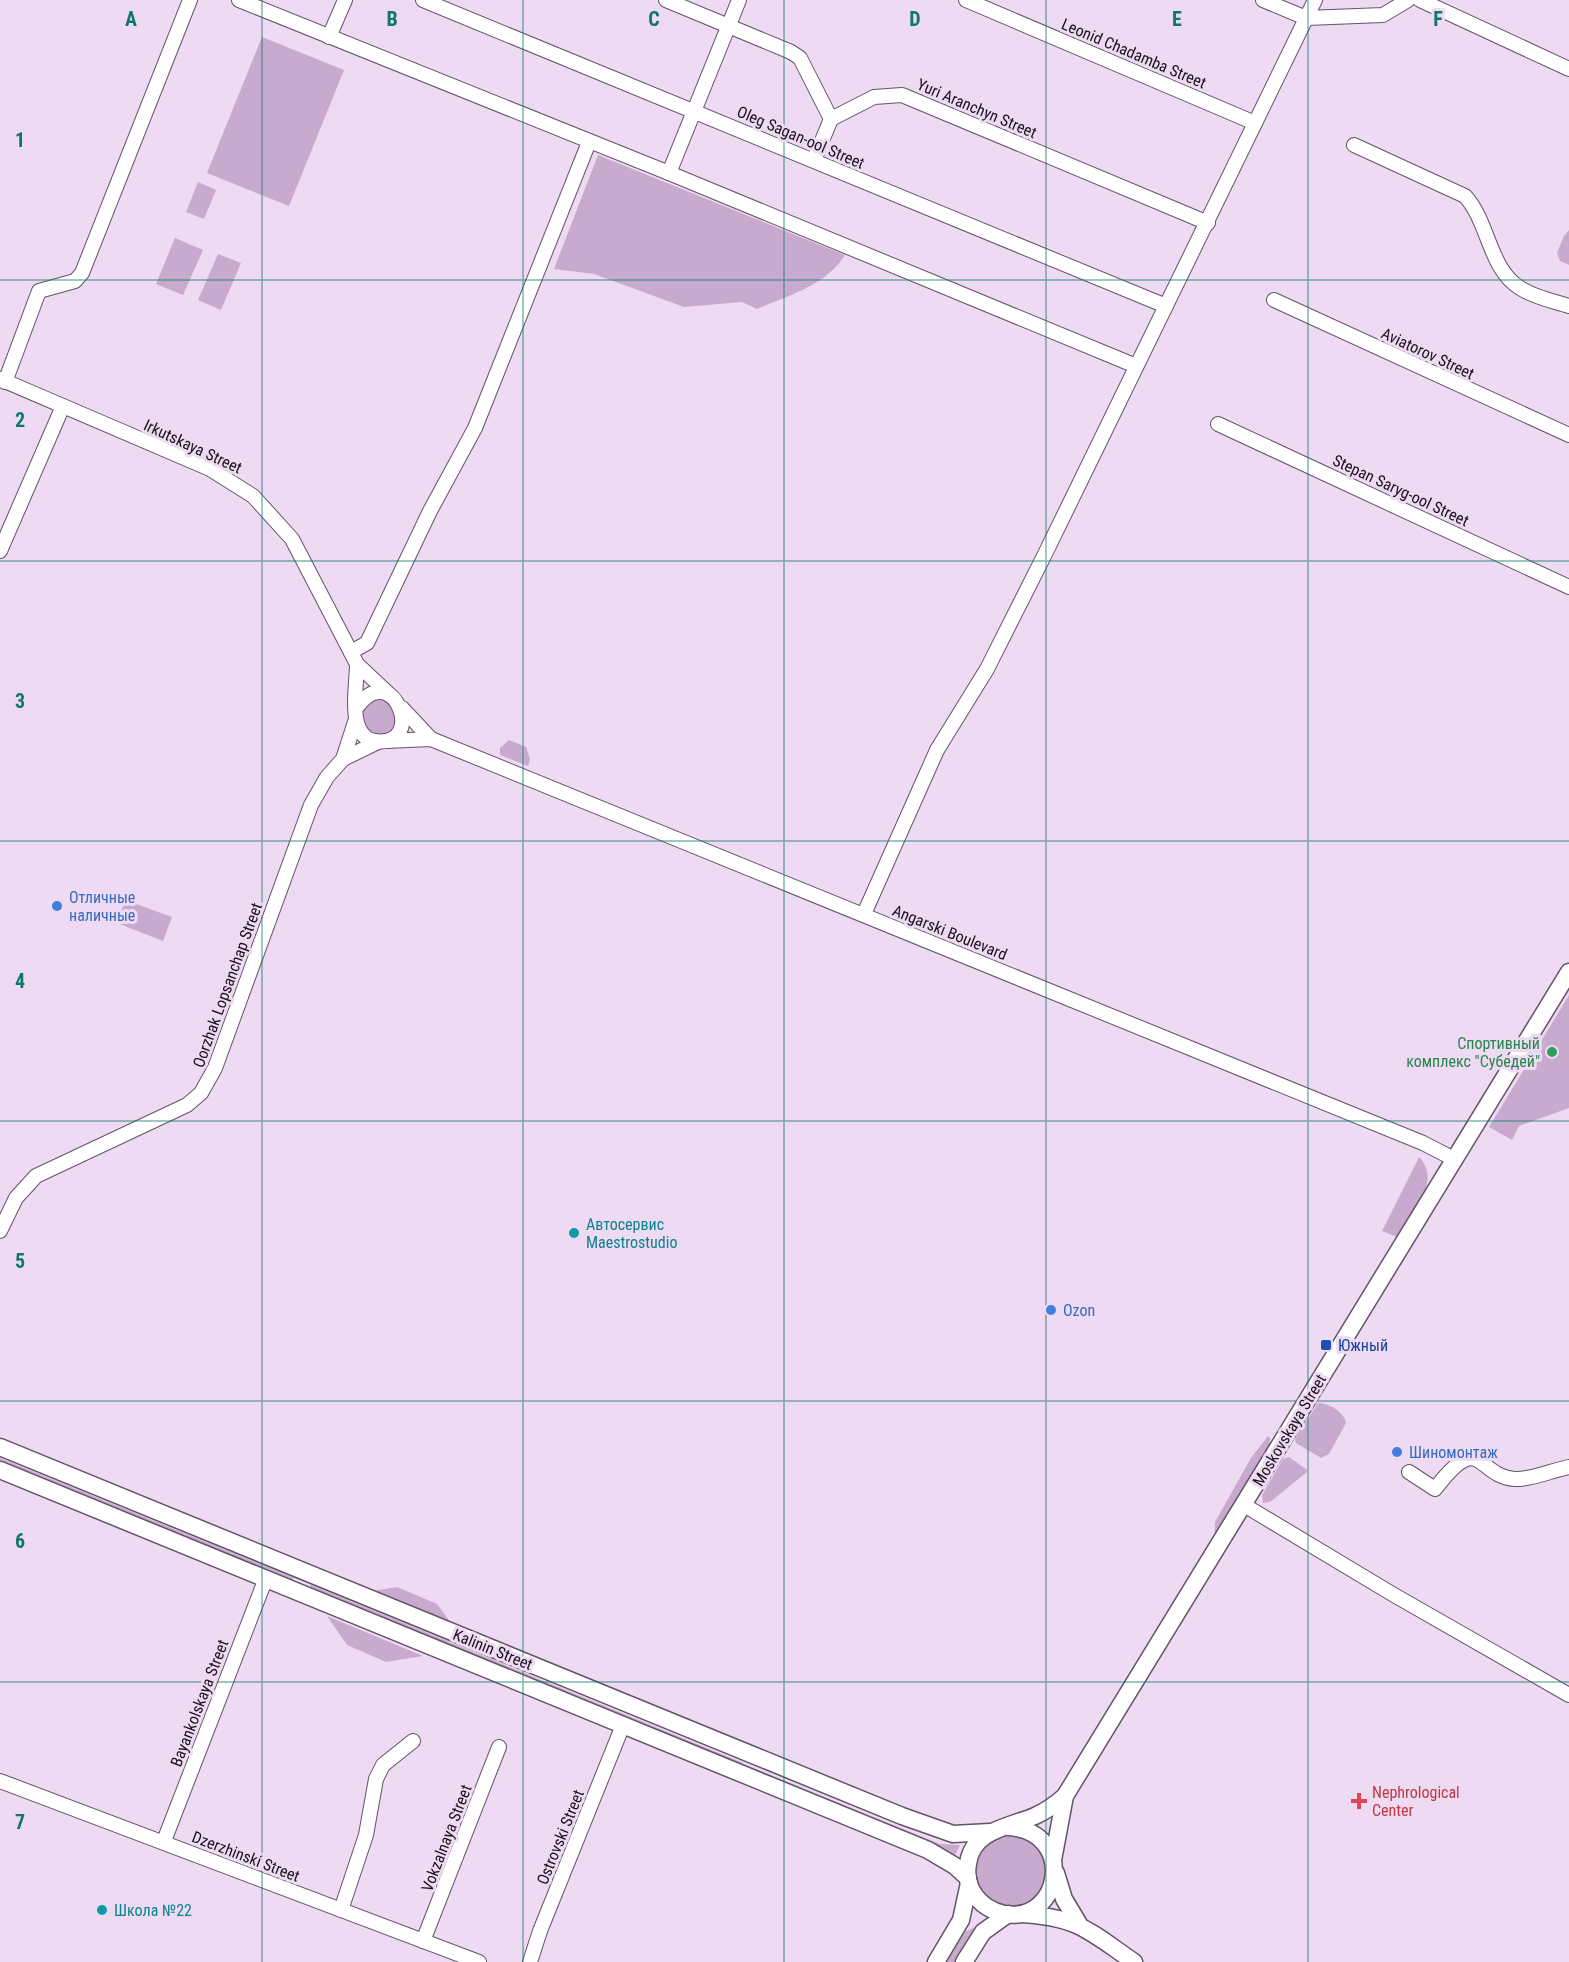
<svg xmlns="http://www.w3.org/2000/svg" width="1569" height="1962" font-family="'Roboto Condensed',sans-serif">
	<rect width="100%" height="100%" fill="#eedaf2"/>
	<!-- green -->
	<g fill="#c9aacf">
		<polygon points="262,37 344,70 289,206 207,173"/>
		<path d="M 598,155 L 845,255 C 827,285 787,296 757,309 L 742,302 L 684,307 L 594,274 L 554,269 Z"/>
		<polygon points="198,182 216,190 204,219 186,212"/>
		<polygon points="1569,230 1569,265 1560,261 1557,253 1564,236"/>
		<polygon points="175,238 203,250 183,295 156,284"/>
		<polygon points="218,254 241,263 221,310 198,300"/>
		<polygon points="379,697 391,702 397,726 388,735 369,735 359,712 362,706"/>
		<polygon points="509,740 526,747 530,759 528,766 500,755 500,748"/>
		<polygon points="125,900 172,917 163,941 117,923"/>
		<polygon points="1569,995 1569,1108 1519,1126 1512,1140 1489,1127"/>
		<path d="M 1419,1157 C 1443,1182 1411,1214 1397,1237 L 1382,1231 Z"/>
		<path d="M 1318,1403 C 1329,1403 1344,1412 1346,1423 L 1329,1454 L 1321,1458 L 1296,1443 L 1295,1439 Z"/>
		<polygon points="1268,1436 1270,1438 1269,1451 1214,1542 1215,1522 1251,1458"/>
		<polygon points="1289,1457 1307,1470 1307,1472 1270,1502 1263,1503 1262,1495 1283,1459"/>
		<polygon points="0,1458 294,1578 290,1584 0,1466"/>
		<polygon points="311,1585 743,1763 740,1769 308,1592"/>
		<polygon points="397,1587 437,1604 453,1626 367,1592"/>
		<polygon points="327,1616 423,1656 386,1662 347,1645"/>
		<polygon points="763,1772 940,1844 960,1845 952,1862 760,1777"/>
		<circle cx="1012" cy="1872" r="36"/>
		<polygon points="979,1925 955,1962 946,1962 965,1932"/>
	</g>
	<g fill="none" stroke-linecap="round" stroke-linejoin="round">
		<!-- minor casing -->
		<g stroke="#635367" stroke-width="16">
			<g id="minor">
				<polyline points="239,0 669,173 1136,366"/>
				<polyline points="423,0 1166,306"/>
				<polyline points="666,0 791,52 800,58 831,119 874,97 902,95 1208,223"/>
				<polyline points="966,0 1255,123"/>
				<polyline points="1263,0 1306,18 1383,15 1408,0"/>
				<polyline points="1420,0 1569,69"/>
				<polyline points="329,37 345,0"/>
				<path d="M 1354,145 L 1465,196 C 1489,222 1489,269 1520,288 C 1534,297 1553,301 1569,306"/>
				<polyline points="814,160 831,119"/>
				<polyline points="669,173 739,0"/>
				<polyline points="1274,300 1569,435"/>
				<polyline points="0,379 210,469 253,496 292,539 357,664 391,696"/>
				<polyline points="5,382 39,291 75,281 82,273 190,0"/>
				<polyline points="1218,424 1569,587"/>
				<polyline points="0,551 63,406"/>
				<polyline points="351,652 367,643 430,511 475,428 589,142"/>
				<path d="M 357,664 C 357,686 346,737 375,741 C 428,748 393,657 357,707"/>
				<polyline points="402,708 431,739"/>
				<polyline points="386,741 431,739 1423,1143 1454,1159"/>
				<polyline points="343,759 378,742"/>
				<polyline points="864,914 937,750 987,669 1045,554 1315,0"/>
				<polyline points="0,1231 16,1198 36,1176 187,1105 201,1093 215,1068 311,805 327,777 343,759 355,722"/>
				<path d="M 1409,1472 L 1435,1489 C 1482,1428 1475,1476 1515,1479 C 1530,1480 1553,1470 1569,1467"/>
				<polyline points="1244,1505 1394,1595 1569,1695"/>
				<polyline points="0,1781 479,1962"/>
				<polyline points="164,1841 266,1578"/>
				<polyline points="341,1910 366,1835 376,1779 383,1765 413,1741"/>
				<polyline points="423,1941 499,1747"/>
				<polyline points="530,1962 540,1931 623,1725"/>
			</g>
		</g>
		<!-- major casing -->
		<g stroke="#635367" stroke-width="19">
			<g id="major">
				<polyline points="0,1447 902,1816 953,1834 990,1832"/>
				<polyline points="0,1470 928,1850 955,1866 968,1878"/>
				<path d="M 1008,1827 C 1077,1831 1062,1924 1004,1914 C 992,1911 981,1905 974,1894 C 968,1885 966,1875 968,1864 C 972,1830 1009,1827 1035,1816 C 1046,1811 1056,1804 1065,1796"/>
				<polyline points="1053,1860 1065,1796 1569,972"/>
				<polyline points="1056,1873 1064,1899 1079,1924"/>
				<path d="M 1021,1914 C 1078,1917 1089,1931 1134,1962"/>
				<polyline points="936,1962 961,1920 969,1883"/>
				<polyline points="964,1962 983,1932 1008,1914"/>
			</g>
		</g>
		<!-- minor -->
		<use href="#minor" stroke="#fff" stroke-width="14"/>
		<!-- major -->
		<use href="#major" stroke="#fff" stroke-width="16"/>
	</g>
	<!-- grid -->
	<path fill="none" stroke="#0f766e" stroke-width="1.5" stroke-opacity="0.55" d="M 262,0 L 262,1962M 523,0 L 523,1962M 784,0 L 784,1962M 1046,0 L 1046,1962M 1308,0 L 1308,1962M 0,280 L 1569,280M 0,561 L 1569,561M 0,841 L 1569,841M 0,1121 L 1569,1121M 0,1401 L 1569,1401M 0,1682 L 1569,1682"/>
	<!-- markers -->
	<g fill="#3f7fe0" stroke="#eedaf2" stroke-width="2">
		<circle cx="57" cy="906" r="6"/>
		<circle cx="1051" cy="1310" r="6"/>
		<circle cx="1397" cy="1452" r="6"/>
	</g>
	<circle fill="#2e9e5b" stroke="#eedaf2" stroke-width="2" cx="1552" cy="1052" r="6"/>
	<g fill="#0f9aa8" stroke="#eedaf2" stroke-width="2">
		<circle cx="574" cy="1233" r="6"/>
		<circle cx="102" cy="1910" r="6"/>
	</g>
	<rect fill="#1a4fb4" stroke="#eedaf2" stroke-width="2" x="1320" y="1339" width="12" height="12" rx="3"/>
	<path fill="#e0444e" stroke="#eedaf2" stroke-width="2" d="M1356 1792h6v6h6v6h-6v6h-6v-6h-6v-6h6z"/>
	<g text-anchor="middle" stroke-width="6" stroke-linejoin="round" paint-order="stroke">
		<!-- street labels -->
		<g font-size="16" fill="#19121a" stroke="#eedaf2">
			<text transform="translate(1134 53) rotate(23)" y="6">Leonid Chadamba Street</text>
			<text transform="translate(977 108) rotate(23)" y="6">Yuri Aranchyn Street</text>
			<text transform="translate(801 137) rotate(23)" y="6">Oleg Sagan-ool Street</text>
			<text transform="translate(1428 353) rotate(25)" y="6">Aviatorov Street</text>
			<text transform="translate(193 446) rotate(25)" y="6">Irkutskaya Street</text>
			<text transform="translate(1401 490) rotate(25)" y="6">Stepan Saryg-ool Street</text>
			<text transform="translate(950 932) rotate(22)" y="6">Angarski Boulevard</text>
			<text transform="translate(227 985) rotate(-70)" y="6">Oorzhak Lopsanchap Street</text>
			<text transform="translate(1289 1430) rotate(-59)" y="6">Moskovskaya Street</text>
			<text transform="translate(493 1649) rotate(22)" y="6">Kalinin Street</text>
			<text transform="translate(199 1703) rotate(-69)" y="6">Bayankolskaya Street</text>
			<text transform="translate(560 1837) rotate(-68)" y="6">Ostrovski Street</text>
			<text transform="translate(446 1838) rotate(-69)" y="6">Vokzalnaya Street</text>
			<text transform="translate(246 1856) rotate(21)" y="6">Dzerzhinski Street</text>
		</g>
		<!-- shop labels -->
		<g font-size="16" fill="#366cbe" stroke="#eedaf2" text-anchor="start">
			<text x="69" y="903">Отличные<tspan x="69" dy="18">наличные</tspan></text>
			<text x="1063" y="1316">Ozon</text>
			<text x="1409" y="1458">Шиномонтаж</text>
		</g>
		<!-- leisure labels -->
		<g font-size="16" fill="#27864d" stroke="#eedaf2" text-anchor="end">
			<text x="1540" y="1049">Спортивный<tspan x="1540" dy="18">комплекс "Субедей"</tspan></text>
		</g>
		<!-- culture labels -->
		<g font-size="16" fill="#0d838f" stroke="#eedaf2" text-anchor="start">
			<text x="586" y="1230">Автосервис<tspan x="586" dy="18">Maestrostudio</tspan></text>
			<text x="114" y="1916">Школа №22</text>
		</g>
		<!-- transit labels -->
		<g font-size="16" fill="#164399" stroke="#eedaf2" text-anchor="start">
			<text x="1338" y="1351">Южный</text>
		</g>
		<!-- health labels -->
		<g font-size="16" fill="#be3a42" stroke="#eedaf2" text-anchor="start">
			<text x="1372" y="1798">Nephrological<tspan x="1372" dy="18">Center</tspan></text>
		</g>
	</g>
	<g font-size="20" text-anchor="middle" font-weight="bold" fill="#0f766e" stroke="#eedaf2" stroke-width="6" stroke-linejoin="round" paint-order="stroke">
		<text x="131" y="26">A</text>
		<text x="392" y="26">B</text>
		<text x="654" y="26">C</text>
		<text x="915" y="26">D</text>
		<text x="1177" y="26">E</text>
		<text x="1438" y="26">F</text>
		<text x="20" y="147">1</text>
		<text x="20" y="427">2</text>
		<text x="20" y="708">3</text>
		<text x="20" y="988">4</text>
		<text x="20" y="1268">5</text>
		<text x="20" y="1548">6</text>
		<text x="20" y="1829">7</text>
	</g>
</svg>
